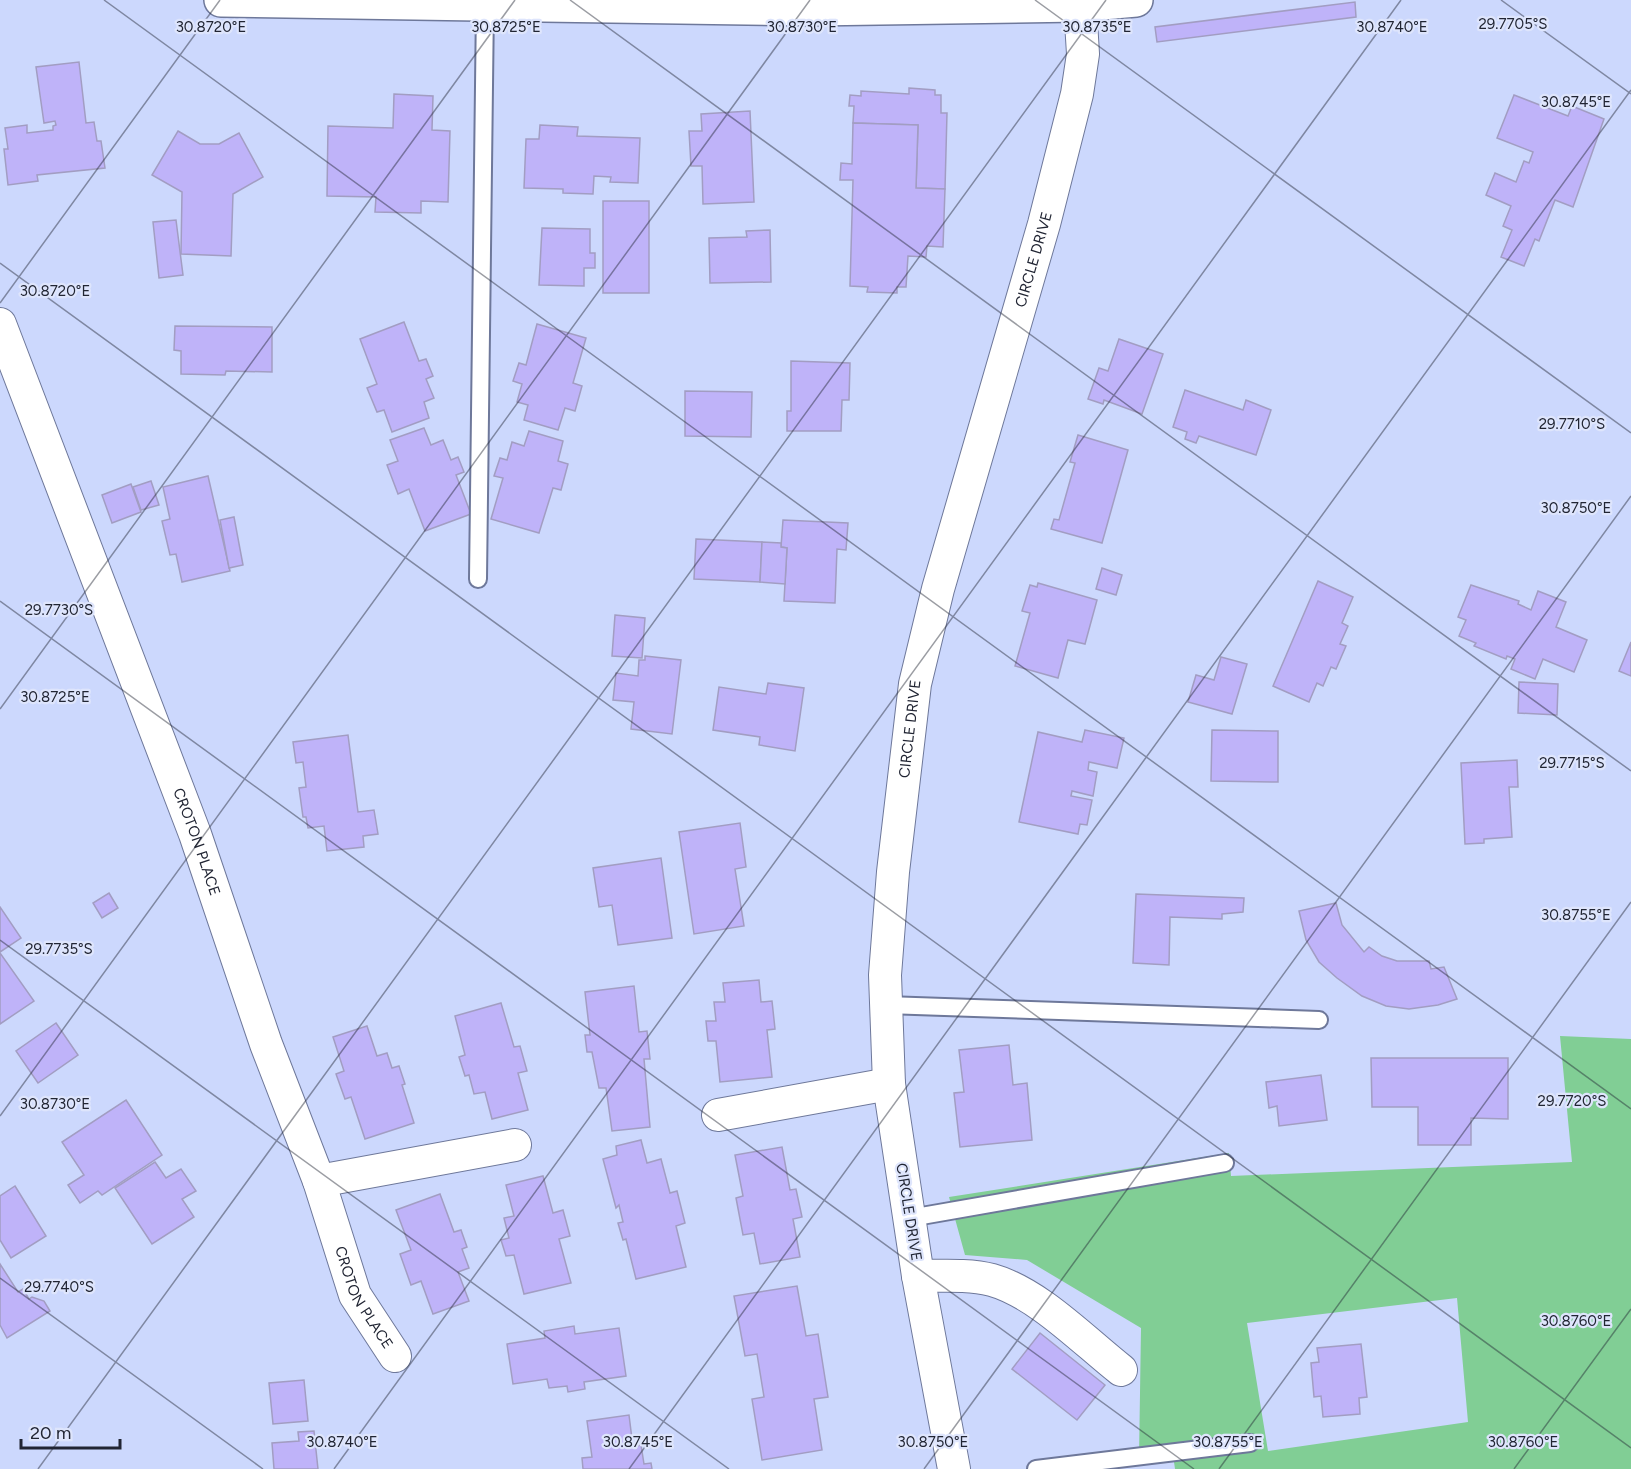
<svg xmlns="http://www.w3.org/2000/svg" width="1631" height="1469" font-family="Figtree,sans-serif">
	<rect width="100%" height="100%" fill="#ccd8fd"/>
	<!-- green -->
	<path fill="#81ce95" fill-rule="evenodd" d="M 1560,1036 L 1631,1039 L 1631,1469 L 1175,1469 L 1173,1455 L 1139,1458 L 1141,1328 L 1027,1260 L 965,1255 L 949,1197 L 1229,1153 L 1231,1176 L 1572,1162 ZM 1457,1298 L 1468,1422 L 1268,1451 L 1247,1323 Z"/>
	<!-- building -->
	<g fill="#bfb3f9" stroke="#a29dc2" stroke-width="1.5">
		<polygon points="1355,2 1356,17 1157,42 1155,27"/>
		<polygon points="79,62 86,123 94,122 97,141 101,141 105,168 37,175 38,181 8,185 4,149 8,149 5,128 27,125 27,133 53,130 53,126 56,125 55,121 44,123 36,67"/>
		<polygon points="909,88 935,90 935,95 941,95 941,113 947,113 945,189 916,188 918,125 853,123 854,106 849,106 850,95 861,96 861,91 909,94"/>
		<polygon points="394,94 433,96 432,130 450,131 448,202 421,201 421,213 375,212 376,197 327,196 328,126 393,128"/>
		<polygon points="1514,95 1568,116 1572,106 1604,119 1573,207 1555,200 1539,241 1535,239 1524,266 1501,257 1512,230 1503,226 1511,206 1486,195 1495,173 1516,182 1524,161 1529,163 1533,152 1497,138"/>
		<polygon points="750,111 754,202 703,204 702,166 691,166 689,131 702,131 701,114"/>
		<polygon points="853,123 918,125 916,188 945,189 943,247 927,246 926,257 908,256 906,287 897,287 897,293 867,292 868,287 850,286 853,180 840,180 841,163 852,164"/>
		<polygon points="540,125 578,127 577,136 640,138 638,183 610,182 611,177 594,176 593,194 563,193 563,189 524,188 526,139 539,139"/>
		<polygon points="178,131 200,144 219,144 239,133 263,177 233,194 231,256 181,254 182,192 152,175"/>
		<rect x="603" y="201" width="46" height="92"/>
		<polygon points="176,220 183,275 159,278 153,222"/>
		<polygon points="542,228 590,229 590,253 595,253 595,268 584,268 584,286 539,285"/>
		<polygon points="770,230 771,282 710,283 709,238 747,237 746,231"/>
		<polygon points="404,322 419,361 426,359 433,376 426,379 434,398 424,402 429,418 392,432 384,410 377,412 367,388 377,384 360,339"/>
		<polygon points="537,324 586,338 573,383 582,386 575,411 565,408 558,430 524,420 528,405 517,402 522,384 513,381 519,363 526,365"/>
		<polygon points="175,326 272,327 272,372 226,371 225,375 181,374 181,351 174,350"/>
		<polygon points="1119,339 1163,354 1142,414 1104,400 1103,404 1088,399 1099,368 1108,371"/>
		<polygon points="791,361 850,363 849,400 842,400 841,431 787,431 787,411 791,411"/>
		<polygon points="1185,390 1243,410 1246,400 1271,410 1256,455 1199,436 1196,443 1185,439 1187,432 1173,427"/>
		<polygon points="685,391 752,392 751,437 685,436"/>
		<polygon points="424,428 431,445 443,440 451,460 458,457 464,472 456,475 471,514 425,531 409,489 398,494 387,465 398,461 390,440"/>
		<polygon points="529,431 563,441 558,461 568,464 561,490 553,488 539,533 491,519 503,478 494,476 500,458 507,460 512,442 524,446"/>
		<polygon points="1078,435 1128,450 1102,543 1051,529 1054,519 1059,520 1075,463 1070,462"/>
		<polygon points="208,476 230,571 182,582 176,554 170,555 162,521 170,519 163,487"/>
		<polygon points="151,481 159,505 141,510 133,487"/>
		<polygon points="131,484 141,512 112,523 102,495"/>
		<polygon points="234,517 243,565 229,568 220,520"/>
		<polygon points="783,520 848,523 846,550 837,549 835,603 784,601 787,548 781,547"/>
		<polygon points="696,539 762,542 760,582 694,579"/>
		<polygon points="762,542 781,543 781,547 787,548 785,584 760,582"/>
		<polygon points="1102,568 1122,575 1116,595 1096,589"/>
		<polygon points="1318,581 1353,597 1342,623 1348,626 1340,644 1346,646 1336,669 1331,667 1323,686 1317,683 1309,702 1273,686"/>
		<polygon points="1038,583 1097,600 1085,644 1068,640 1058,678 1015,666 1030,613 1022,611 1030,585 1037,587"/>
		<polygon points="1471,585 1519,601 1518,604 1531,610 1538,591 1566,602 1556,627 1587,640 1574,672 1543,659 1535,679 1511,669 1515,659 1507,656 1506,659 1474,646 1476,643 1459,636 1466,620 1458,617"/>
		<polygon points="615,615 645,618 642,658 612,656"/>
		<polygon points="1631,642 1631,676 1619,671"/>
		<polygon points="645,656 681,660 672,734 631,729 634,702 613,700 616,673 638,676 639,660 645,660"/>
		<polygon points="1221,657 1247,664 1232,714 1188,702 1196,675 1214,680"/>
		<polygon points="1519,682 1558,684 1557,715 1518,713"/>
		<polygon points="768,683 804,688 795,751 759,745 760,737 713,730 719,687 766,694"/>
		<polygon points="1085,730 1124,738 1117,768 1089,762 1088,770 1097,772 1093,796 1072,791 1071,796 1092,800 1087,825 1080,824 1078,834 1019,822 1038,732 1082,742"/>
		<polygon points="1212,730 1278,731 1278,782 1211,781"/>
		<polygon points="348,735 358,812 374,810 378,834 363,836 364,847 327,851 324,826 308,828 306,817 303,817 299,788 306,787 303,762 296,763 293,742"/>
		<polygon points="1517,760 1518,787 1509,787 1512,837 1484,839 1484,843 1465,844 1461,763"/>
		<polygon points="740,823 746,867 735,869 744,926 694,934 679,832"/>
		<polygon points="661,858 672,938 618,945 612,905 599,907 593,868"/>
		<polygon points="109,893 118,908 102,918 93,903"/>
		<polygon points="1136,894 1244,898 1243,912 1222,914 1222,919 1170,917 1169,965 1133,963"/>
		<polygon points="1336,903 1342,925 1364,952 1369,947 1382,956 1397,961 1429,961 1431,969 1444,967 1457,999 1438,1005 1409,1009 1386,1006 1362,996 1337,978 1319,962 1306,940 1299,911"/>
		<polygon points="0,907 21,938 0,952"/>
		<polygon points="0,953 34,1001 0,1024"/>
		<polygon points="759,980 761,1002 772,1001 775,1029 767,1030 772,1077 720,1082 716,1041 708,1041 706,1021 716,1021 714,1002 725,1002 723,983"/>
		<polygon points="634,986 639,1032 647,1031 650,1059 644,1059 650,1127 612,1131 606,1088 599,1088 592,1052 587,1052 585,1035 590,1035 585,992"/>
		<polygon points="501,1003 514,1047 520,1046 527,1071 518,1073 528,1110 492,1119 485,1092 474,1094 469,1075 465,1076 459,1057 465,1055 455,1016"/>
		<polygon points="56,1023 78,1055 38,1083 16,1051"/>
		<polygon points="367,1026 377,1056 387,1053 392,1068 399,1066 405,1084 402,1085 414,1123 365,1139 351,1097 345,1099 336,1074 344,1071 333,1037"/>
		<polygon points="1009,1045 1013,1085 1027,1083 1032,1140 960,1147 954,1093 964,1092 959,1050"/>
		<polygon points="1371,1058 1508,1058 1508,1119 1471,1118 1471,1145 1418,1145 1418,1107 1372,1107"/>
		<polygon points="1321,1075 1327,1120 1279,1126 1277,1106 1269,1108 1266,1082"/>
		<polygon points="126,1100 162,1155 102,1195 98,1191 80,1203 68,1185 84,1175 62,1142"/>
		<polygon points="641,1140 647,1163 661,1159 670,1193 677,1191 685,1223 676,1226 686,1267 636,1279 626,1239 623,1240 618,1223 623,1222 619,1205 616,1208 603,1159 617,1155 616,1146"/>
		<polygon points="782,1147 790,1190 796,1189 802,1217 793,1219 800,1257 760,1264 754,1233 743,1235 736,1198 743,1196 735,1155"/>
		<polygon points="155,1162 166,1178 181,1169 196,1191 182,1199 194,1217 152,1244 115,1188"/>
		<polygon points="543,1176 553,1213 563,1210 570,1236 559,1239 571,1283 524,1294 514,1255 506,1256 501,1240 509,1238 504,1218 514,1216 506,1185"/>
		<polygon points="15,1186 46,1236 11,1258 0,1240 0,1196"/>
		<polygon points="440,1194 454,1232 461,1230 467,1247 462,1249 469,1268 458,1272 469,1301 433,1314 421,1281 411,1285 400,1254 411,1250 396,1210"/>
		<polygon points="0,1264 18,1292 23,1289 29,1299 32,1297 44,1301 50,1311 7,1338 0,1325"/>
		<polygon points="797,1286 806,1336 818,1334 828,1397 814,1399 822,1450 762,1460 752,1399 764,1397 757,1354 745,1356 734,1296"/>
		<polygon points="574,1326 575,1334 619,1328 626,1376 584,1382 585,1389 568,1392 567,1386 549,1388 547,1379 513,1384 507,1344 545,1338 544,1331"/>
		<polygon points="1040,1333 1105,1385 1077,1420 1012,1369"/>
		<polygon points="1361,1344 1367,1397 1359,1398 1360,1414 1323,1417 1321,1396 1314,1397 1311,1363 1319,1362 1317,1348"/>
		<polygon points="304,1380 308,1421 273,1424 269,1383"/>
		<polygon points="629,1415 633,1447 641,1445 644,1464 651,1463 652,1469 583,1469 582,1458 592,1457 587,1421"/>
		<polygon points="314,1431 318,1469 274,1469 272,1443 299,1441 298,1432"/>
	</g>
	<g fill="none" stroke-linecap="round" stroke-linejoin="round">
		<!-- service casing -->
		<g stroke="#6e789a" stroke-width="20">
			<g id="service">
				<polyline points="478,579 485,4"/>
				<polyline points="886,1005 1319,1020"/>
				<polyline points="910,1218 1225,1163"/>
				<polyline points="1036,1469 1250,1443"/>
			</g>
		</g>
		<!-- minor casing -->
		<g stroke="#6e789a" stroke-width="34">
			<g id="minor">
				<path id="s1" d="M 0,324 L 195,834 L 266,1044 L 319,1181 L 355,1295 L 395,1356"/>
				<polyline points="718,1115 889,1084"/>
				<polyline points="319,1181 515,1145"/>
				<path d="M 918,1276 C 942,1276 969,1274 992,1280 C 1038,1293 1084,1341 1121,1370"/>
				<path id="s2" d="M 954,1469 L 918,1276 L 889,1084 L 885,975 L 893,872 L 915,684 L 938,589 L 1044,224 L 1077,94 L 1083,54 L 1080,5"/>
			</g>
		</g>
		<!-- tertiary casing -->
		<g stroke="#6e789a" stroke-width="36">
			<polyline id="tertiary" points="221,0 811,9 1080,5 1136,0"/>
		</g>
		<!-- service -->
		<use href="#service" stroke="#fff" stroke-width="16"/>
		<!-- minor -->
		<use href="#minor" stroke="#fff" stroke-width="32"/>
		<!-- tertiary -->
		<use href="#tertiary" stroke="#fff" stroke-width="33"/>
	</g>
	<!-- ticks -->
	<path fill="none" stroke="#212533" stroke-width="1.5" stroke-opacity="0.45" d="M 104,0 L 1631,1109M 570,0 L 1631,771M 1035,0 L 1631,433M 1501,0 L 1631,94M 0,263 L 1631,1448M 0,303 L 220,0M 0,601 L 1194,1469M 0,709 L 515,0M 0,940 L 729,1469M 0,1116 L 810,0M 0,1278 L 263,1469M 38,1469 L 1106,0M 334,1469 L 1401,0M 629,1469 L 1631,90M 924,1469 L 1631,496M 1219,1469 L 1631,902M 1514,1469 L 1631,1309"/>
	<g text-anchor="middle" stroke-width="4.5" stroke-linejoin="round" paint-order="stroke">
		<!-- street labels -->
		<g font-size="15" fill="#212533" stroke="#dee5fc">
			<text dy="5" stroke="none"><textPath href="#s2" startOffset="1233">CIRCLE DRIVE</textPath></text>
			<text dy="5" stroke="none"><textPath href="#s2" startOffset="747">CIRCLE DRIVE</textPath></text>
			<text dy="5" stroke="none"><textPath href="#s1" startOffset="554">CROTON PLACE</textPath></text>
			<text transform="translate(909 1212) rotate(81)" y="5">CIRCLE DRIVE</text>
			<text dy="5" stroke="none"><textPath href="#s1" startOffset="1040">CROTON PLACE</textPath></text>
		</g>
	</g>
	<g font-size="15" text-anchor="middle" fill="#212533" stroke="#dee5fc" stroke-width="4.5" stroke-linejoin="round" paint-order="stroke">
		<text x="1513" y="29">29.7705°S</text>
		<text x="211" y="32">30.8720°E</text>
		<text x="506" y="32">30.8725°E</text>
		<text x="802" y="32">30.8730°E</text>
		<text x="1097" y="32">30.8735°E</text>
		<text x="1392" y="32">30.8740°E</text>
		<text x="1576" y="107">30.8745°E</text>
		<text x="55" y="296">30.8720°E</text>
		<text x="1572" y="429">29.7710°S</text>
		<text x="1576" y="513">30.8750°E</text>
		<text x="59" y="615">29.7730°S</text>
		<text x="55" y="702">30.8725°E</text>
		<text x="1572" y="768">29.7715°S</text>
		<text x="1576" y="920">30.8755°E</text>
		<text x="59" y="954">29.7735°S</text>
		<text x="1572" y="1106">29.7720°S</text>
		<text x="55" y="1109">30.8730°E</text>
		<text x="59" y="1292">29.7740°S</text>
		<text x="1576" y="1326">30.8760°E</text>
		<text x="342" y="1447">30.8740°E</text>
		<text x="638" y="1447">30.8745°E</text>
		<text x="933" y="1447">30.8750°E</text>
		<text x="1228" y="1447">30.8755°E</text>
		<text x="1523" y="1447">30.8760°E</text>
	</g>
	<!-- scale -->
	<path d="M21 1439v9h99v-9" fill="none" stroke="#212533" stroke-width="3"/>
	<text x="30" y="1439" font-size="18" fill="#212533" stroke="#dee5fc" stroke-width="4.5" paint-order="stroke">20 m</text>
</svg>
